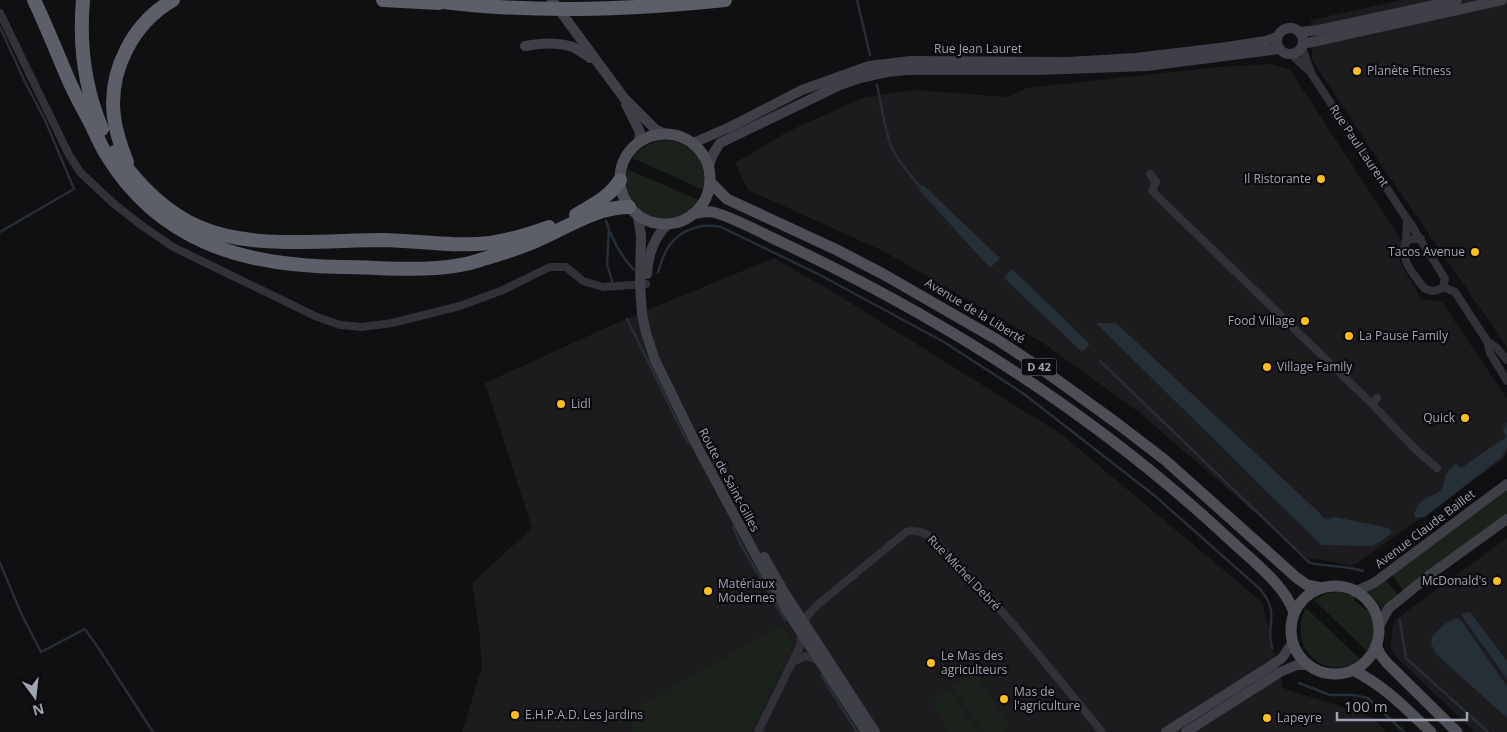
<svg xmlns="http://www.w3.org/2000/svg" width="1507" height="732" font-family="'Open Sans',sans-serif">
	<rect width="100%" height="100%" fill="#101012"/>
	<!-- built -->
	<g fill="#1c1c1f">
		<polygon points="1401,0 1507,0 1507,347 1384,169 1312,60 1311,20"/>
		<polygon points="1271,64 1290,70 1402,241 1400,262 1421,299 1442,302 1507,399 1507,452 1503,459 1353,566 1306,557 1140,413 1043,343 883,251 748,190 735,163 787,132 862,98 914,90 1007,97 1027,88 1219,67"/>
		<polygon points="774,258 835,293 1061,434 1262,602 1283,688 1372,717 1387,732 462,732 482,667 479,628 472,583 532,528 485,383 623,320"/>
		<polygon points="1507,538 1507,732 1475,732 1397,658 1391,649 1392,629 1395,620"/>
	</g>
	<!-- green -->
	<g fill="#1a221b">
		<path d="M 663,140 C 694,143 707,160 704,190 L 632,158 C 641,147 649,143 663,140 Z"/>
		<path d="M 627,169 L 699,200 C 695,204 692,209 688,212 C 669,226 640,217 630,197 C 625,188 626,179 627,169 Z"/>
		<polygon points="1507,491 1507,514 1464,544 1404,591 1392,575"/>
		<polygon points="1386,580 1398,595 1383,611 1377,601 1367,591"/>
		<path d="M 1339,592 L 1356,597 L 1354,600 L 1366,610 L 1369,609 C 1377,624 1376,636 1368,652 L 1314,600 L 1327,593 Z"/>
		<path d="M 1306,608 L 1360,659 C 1324,685 1286,646 1306,608 Z"/>
		<polygon points="782,625 793,644 751,732 632,732 632,710"/>
		<polygon points="975,673 1008,725 1005,732 983,732 953,687"/>
		<polygon points="949,690 977,732 950,732 931,702"/>
	</g>
	<!-- water -->
	<g fill="#262e36">
		<polygon points="923,185 1000,258 990,268 919,190"/>
		<polygon points="1012,269 1090,344 1082,352 1004,278"/>
		<polygon points="1096,323 1116,323 1326,519 1335,517 1389,528 1392,533 1374,546 1321,545"/>
		<path d="M 1507,422 L 1507,447 L 1502,457 L 1425,517 L 1416,518 L 1414,515 C 1420,489 1445,503 1445,475 L 1455,464 L 1461,468 L 1506,437 L 1503,430 Z"/>
		<polygon points="1468,612 1471,613 1507,661 1507,679 1462,616 1463,614"/>
		<path d="M 1457,618 L 1460,619 L 1507,686 L 1507,718 L 1436,654 L 1431,643 L 1432,637 C 1438,629 1448,620 1457,618 Z"/>
	</g>
	<g fill="none" stroke-linecap="round" stroke-linejoin="round">
		<!-- stream -->
		<g stroke="#262e36" stroke-width="2.5">
			<polyline points="857,0 870,55"/>
			<polyline points="0,27 24,80 45,120 74,189 0,232"/>
			<path d="M 877,85 C 882,106 885,136 895,154 C 903,167 913,178 922,189"/>
			<polyline points="606,221 609,229 607,264 612,281"/>
			<path d="M 610,232 C 616,247 624,259 634,270"/>
			<path d="M 658,272 C 661,264 663,254 669,246 C 680,230 702,222 721,227 L 820,275 L 944,342 L 1024,394 L 1155,496 L 1260,589 C 1281,615 1265,622 1272,648"/>
			<path d="M 627,319 C 648,360 667,402 688,443"/>
			<path d="M 1100,361 L 1310,563 C 1328,567 1346,565 1363,571"/>
			<polyline points="733,527 741,545 785,620"/>
			<polyline points="0,563 21,613 41,652 85,629 99,649 153,732"/>
			<polyline points="1400,621 1406,658 1488,732"/>
			<polyline points="821,675 857,732"/>
			<polyline points="1299,683 1330,695 1353,695 1368,698 1404,732"/>
		</g>
		<!-- street -->
		<g stroke="#313137" stroke-width="8">
			<polyline points="0,13 69,155 80,172 113,203 141,225 173,247 315,316 340,325 362,327 392,323 460,306 503,290 550,267 566,267 583,281 603,287 646,284"/>
			<path d="M 1302,47 L 1311,73 L 1407,219 C 1412,224 1413,227 1416,233 C 1425,248 1436,263 1445,279 L 1443,287 C 1436,292 1431,292 1424,288 C 1412,272 1400,262 1406,241 L 1413,239 L 1421,239"/>
			<polyline points="1291,54 1308,70"/>
			<polyline points="1150,174 1156,182 1152,191 1372,404"/>
			<polyline points="1406,241 1407,219"/>
			<polyline points="1443,287 1455,292 1487,341 1497,348 1507,360"/>
			<polyline points="1487,341 1490,353 1507,381"/>
			<polyline points="1377,398 1372,404 1415,449 1437,468"/>
			<polyline points="793,662 805,656 819,660"/>
			<path d="M 758,732 L 800,646 L 803,621 L 816,606 L 906,532 C 918,529 927,533 935,541 L 1015,626 L 1102,732"/>
		</g>
		<!-- secondary -->
		<g stroke="#3f4047" stroke-width="10">
			<polyline points="552,0 624,98 655,129 665,134"/>
			<circle cx="1290" cy="41" r="13"/>
			<polyline points="1299,32 1319,30 1457,0"/>
			<polyline points="1303,44 1502,0"/>
			<path d="M 525,46 C 540,43 558,42 573,47 C 579,50 584,54 590,58"/>
			<polyline points="626,104 640,132 639,142"/>
			<polyline points="693,143 730,127 802,90 869,66 911,61 1068,62 1136,58 1227,47 1266,41 1277,37"/>
			<polyline points="709,166 713,154 720,143 840,85 860,78 887,72 907,70 1037,70 1147,66 1279,49"/>
			<polyline points="638,216 641,236 640,284 642,314 646,333 655,360 698,448 768,578 789,614 866,732"/>
			<path d="M 647,274 C 648,255 654,237 668,224"/>
			<polyline points="764,557 784,592 875,732"/>
			<polyline points="1356,591 1374,583 1507,484"/>
			<polyline points="1379,626 1389,608 1431,574 1507,519"/>
			<polyline points="1166,732 1269,667 1282,658 1293,642"/>
			<polyline points="1186,732 1280,672 1297,665 1309,665"/>
		</g>
		<!-- primary -->
		<g stroke="#4d4e56" stroke-width="11">
			<circle cx="665" cy="179" r="45"/>
			<polyline points="710,182 727,199 837,250 883,274 996,339 1039,367 1118,424 1165,460 1297,578 1307,585 1322,588"/>
			<path d="M 693,214 C 700,212 705,211 712,212 C 734,217 763,234 785,244 C 946,320 1097,416 1228,538 C 1249,558 1286,585 1294,613"/>
			<circle cx="1335" cy="630" r="44"/>
			<polyline points="1376,645 1380,654 1386,662 1457,732"/>
			<path d="M 1353,670 C 1386,687 1404,707 1431,732"/>
		</g>
		<!-- highway -->
		<g stroke="#5c5f68" stroke-width="14">
			<path d="M 34,0 C 47,27 58,56 70,83 C 76,97 84,110 91,124 C 96,134 100,144 106,154 C 159,242 244,266 342,267 C 384,267 429,273 470,263 C 491,257 511,251 531,243 C 561,231 597,206 629,207"/>
			<path d="M 83,0 C 79,45 84,87 102,129"/>
			<polyline points="383,0 439,3"/>
			<path d="M 429,0 C 527,14 627,10 725,0"/>
			<path d="M 115,152 C 136,182 164,212 199,227 C 251,250 327,240 384,240 C 419,241 455,247 490,243 C 510,240 530,234 549,227"/>
			<path d="M 127,162 C 121,147 116,133 114,117 C 108,71 133,23 173,0"/>
			<path d="M 576,215 C 592,205 610,197 620,180"/>
		</g>
	</g>
	<!-- markers -->
	<g fill="#ffbf1b" stroke="#0b0b0d" stroke-width="2">
		<circle cx="1357" cy="71" r="5"/>
		<circle cx="1321" cy="179" r="5"/>
		<circle cx="1475" cy="252" r="5"/>
		<circle cx="1305" cy="321" r="5"/>
		<circle cx="1349" cy="336" r="5"/>
		<circle cx="1267" cy="367" r="5"/>
		<circle cx="561" cy="404" r="5"/>
		<circle cx="1465" cy="418" r="5"/>
		<circle cx="1497" cy="581" r="5"/>
		<circle cx="708" cy="591" r="5"/>
		<circle cx="931" cy="663" r="5"/>
		<circle cx="1004" cy="699" r="5"/>
		<circle cx="515" cy="715" r="5"/>
		<circle cx="1267" cy="718" r="5"/>
	</g>
	<g text-anchor="middle" stroke-width="4.5" stroke-linejoin="round" paint-order="stroke">
		<!-- shield labels -->
		<rect fill="#0b0b0d" stroke="#737782" stroke-width="1" x="1021.5" y="358.5" width="35" height="17" rx="4"/>
		<g font-size="11" font-weight="bold" fill="#a0a5b4">
			<text x="1039" y="371">D 42</text>
		</g>
		<!-- street labels -->
		<g font-size="12" fill="#a0a5b4" stroke="#0b0b0d">
			<text x="978" y="53">Rue Jean Lauret</text>
			<text transform="translate(1359 146) rotate(56)" y="4">Rue Paul Laurent</text>
			<text transform="translate(975 311) rotate(31)" y="4">Avenue de la Liberté</text>
			<text transform="translate(729 480) rotate(62)" y="4">Route de Saint-Gilles</text>
			<text transform="translate(1425 529) rotate(-37)" y="4">Avenue Claude Baillet</text>
			<text transform="translate(964 573) rotate(46)" y="4">Rue Michel Debré</text>
		</g>
		<!-- poi labels -->
		<g font-size="12" fill="#a0a5b4" stroke="#0b0b0d" text-anchor="start">
			<text x="1367" y="75">Planète Fitness</text>
			<text x="1311" y="183" text-anchor="end">Il Ristorante</text>
			<text x="1465" y="256" text-anchor="end">Tacos Avenue</text>
			<text x="1295" y="325" text-anchor="end">Food Village</text>
			<text x="1359" y="340">La Pause Family</text>
			<text x="1277" y="371">Village Family</text>
			<text x="571" y="408">Lidl</text>
			<text x="1455" y="422" text-anchor="end">Quick</text>
			<text x="1487" y="585" text-anchor="end">McDonald's</text>
			<text x="718" y="588">Matériaux<tspan x="718" dy="14">Modernes</tspan></text>
			<text x="941" y="660">Le Mas des<tspan x="941" dy="14">agriculteurs</tspan></text>
			<text x="1014" y="696">Mas de<tspan x="1014" dy="14">l'agriculture</tspan></text>
			<text x="525" y="719">E.H.P.A.D. Les Jardins</text>
			<text x="1277" y="722">Lapeyre</text>
		</g>
	</g>
	<!-- north arrow -->
	<g transform="translate(35 697) rotate(165)" stroke="#0b0b0d" stroke-width="4" paint-order="stroke">
	<path d="M0-4L9 19L0 12L-9 19Z" fill="#a0a5b4"/>
	<text y="-8" font-size="14" font-weight="bold" text-anchor="middle" fill="#a0a5b4">N</text>
	</g>
	<!-- scale -->
	<path d="M1337 712v8h130v-8" fill="none" stroke="#a0a5b4" stroke-width="2.5"/>
	<text x="1344" y="712" font-size="15" fill="#a0a5b4" stroke="#0b0b0d" stroke-width="4" paint-order="stroke">100 m</text>
</svg>
